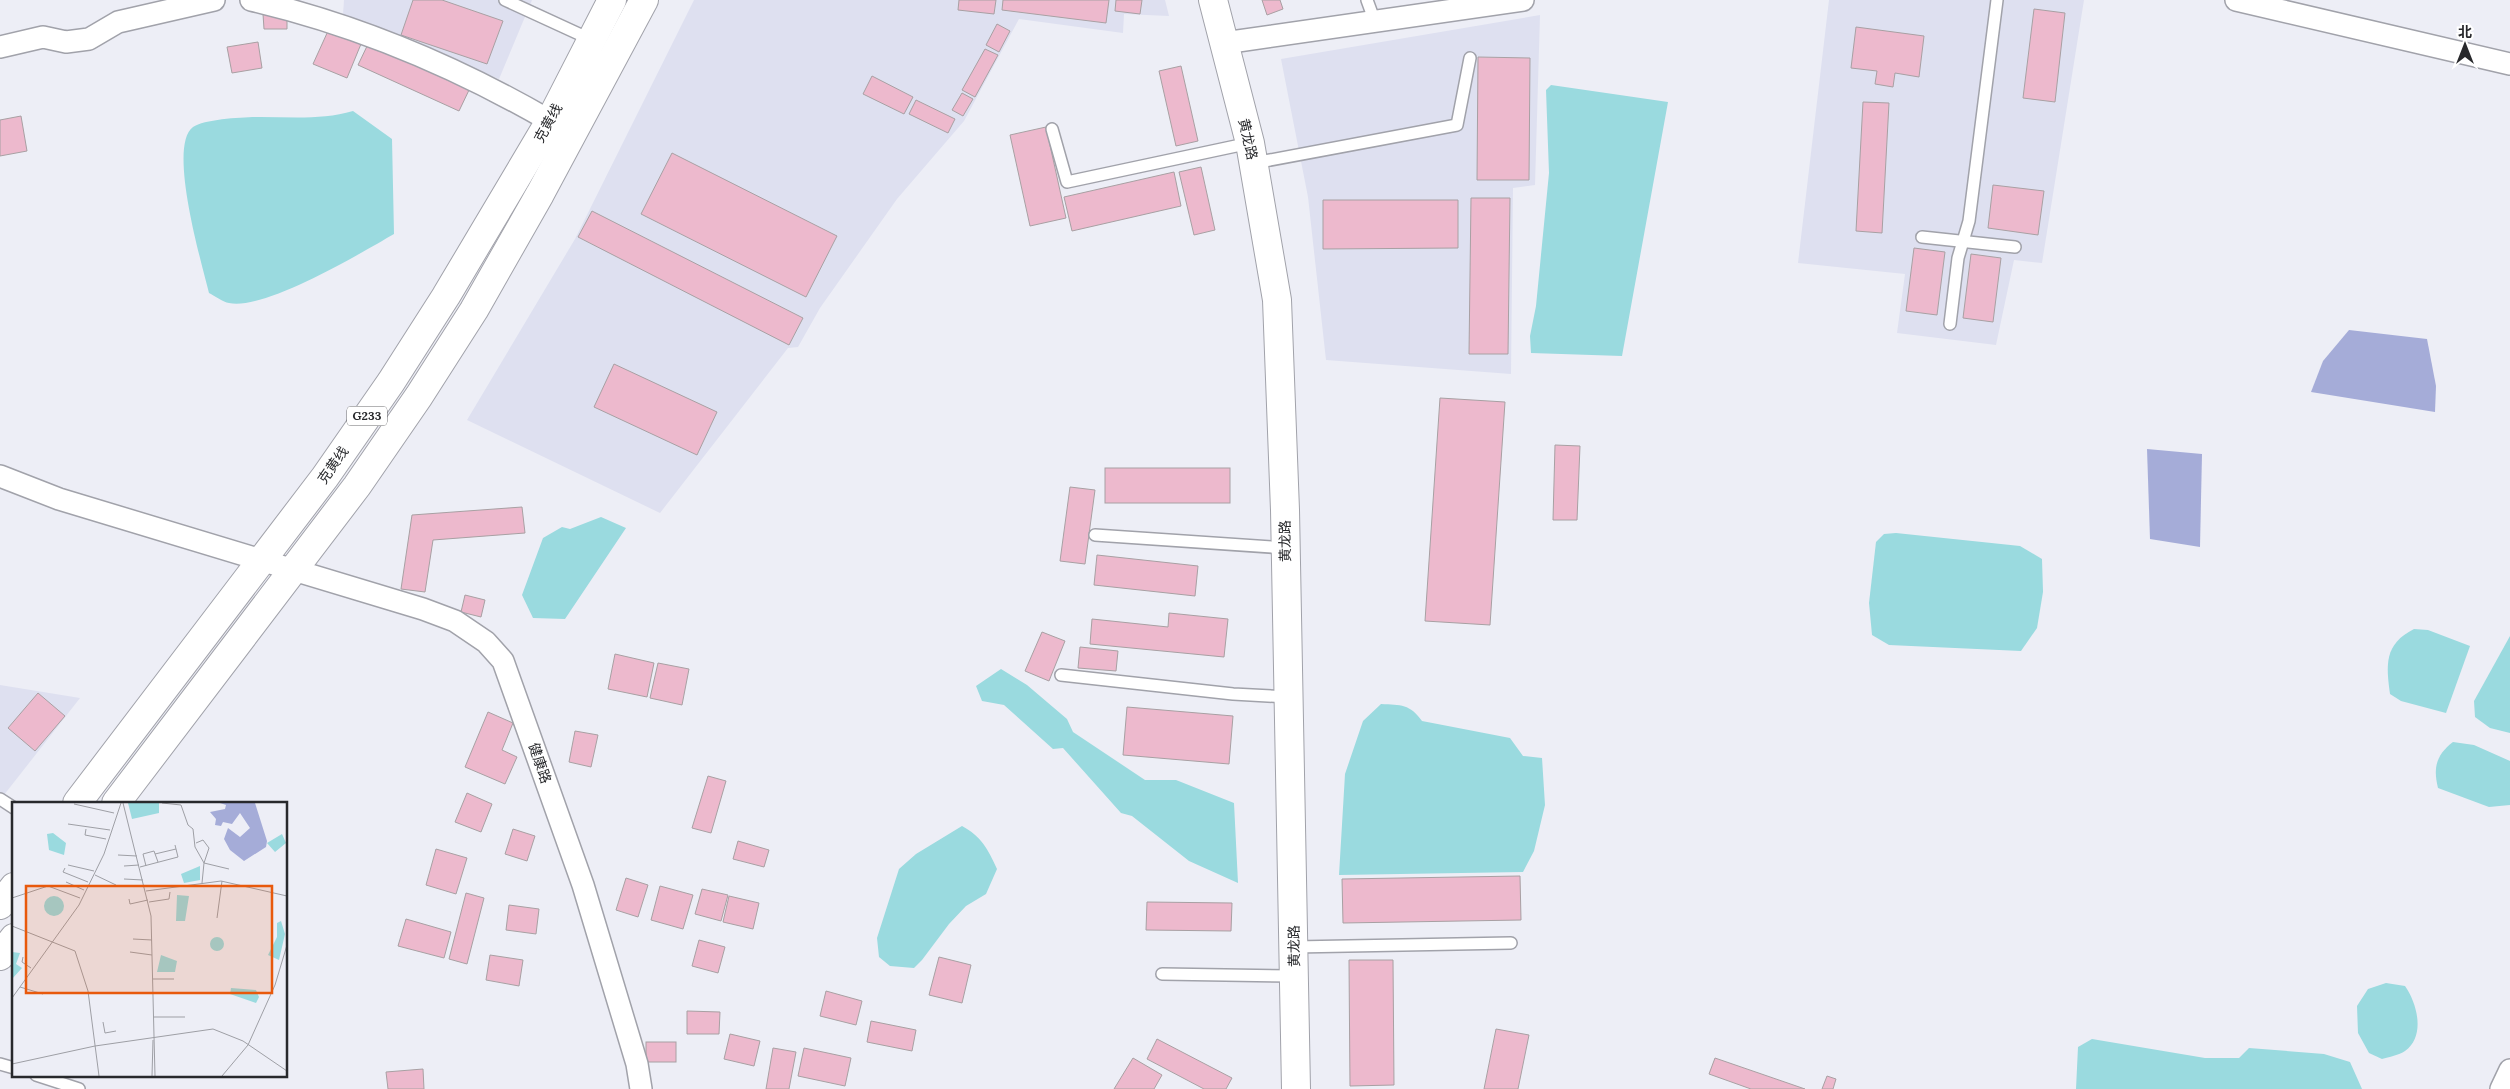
<svg xmlns="http://www.w3.org/2000/svg" width="2510" height="1089" font-family="Lora,'Noto Sans SC',serif">
	<rect width="100%" height="100%" fill="#edeef6"/>
	<!-- built -->
	<g fill="#dee0f0">
		<polygon points="344,0 532,0 499,79 343,15"/>
		<polygon points="694,0 1165,0 1169,16 1124,14 1123,33 1019,19 964,121 897,199 820,308 798,347 788,348 660,513 467,420 575,239"/>
		<polygon points="1829,0 2084,0 2042,263 2014,260 1996,345 1897,333 1905,274 1798,263"/>
		<polygon points="1540,15 1535,185 1513,188 1511,374 1326,360 1308,197 1281,59"/>
		<polygon points="0,685 80,698 0,800"/>
	</g>
	<!-- forest -->
	<g fill="#a5acd8">
		<polygon points="2349,330 2427,339 2436,386 2435,412 2311,392 2323,361"/>
		<polygon points="2147,449 2202,454 2200,547 2150,539"/>
	</g>
	<!-- water -->
	<g fill="#9adadf">
		<polygon points="1551,85 1668,102 1622,356 1531,353 1530,336 1536,306 1549,173 1546,90"/>
		<path d="M 353,111 L 392,139 L 394,234 C 361,253 264,311 229,303 C 223,302 215,296 209,293 C 202,264 167,146 193,127 C 205,119 244,117 260,117 C 291,117 323,120 353,111 Z"/>
		<polygon points="601,517 626,528 565,619 533,618 522,595 543,538 562,527 570,529"/>
		<polygon points="1896,533 2020,546 2042,559 2043,592 2037,628 2021,651 1889,645 1872,635 1869,603 1876,542 1884,534"/>
		<path d="M 2414,629 L 2428,630 L 2470,646 L 2446,713 L 2401,701 L 2390,694 C 2386,665 2384,644 2414,629 Z"/>
		<polygon points="2510,636 2510,733 2490,728 2475,717 2474,701"/>
		<polygon points="1001,669 1027,685 1067,719 1073,732 1145,780 1176,780 1234,803 1238,883 1189,861 1132,816 1121,813 1063,748 1053,749 1004,705 982,701 976,686"/>
		<path d="M 1381,704 C 1401,705 1410,704 1422,721 L 1510,738 L 1523,756 L 1542,758 L 1545,805 L 1534,851 L 1523,872 L 1339,875 L 1345,774 L 1363,721 Z"/>
		<path d="M 2453,742 L 2474,745 L 2510,761 L 2510,805 L 2489,807 L 2438,788 C 2433,768 2436,755 2453,742 Z"/>
		<path d="M 962,826 C 981,836 988,849 997,869 L 986,894 L 966,906 L 949,924 L 922,960 L 914,968 L 890,966 L 879,957 L 877,938 L 899,869 L 916,854 Z"/>
		<path d="M 2386,983 L 2405,986 C 2417,1003 2426,1036 2405,1051 C 2399,1055 2389,1057 2382,1059 L 2369,1053 L 2358,1033 L 2357,1006 L 2368,989 Z"/>
		<polygon points="2092,1039 2205,1058 2239,1058 2249,1048 2324,1054 2350,1062 2362,1089 2076,1089 2078,1047"/>
	</g>
	<!-- building -->
	<g fill="#edb9cd" stroke="#a8a0a3">
		<polygon points="413,0 442,0 503,21 487,64 401,35"/>
		<polygon points="959,0 996,0 994,14 958,10"/>
		<polygon points="1003,0 1109,0 1106,23 1002,10"/>
		<polygon points="1116,0 1142,0 1140,14 1115,11"/>
		<polygon points="1262,0 1280,0 1283,9 1267,15"/>
		<polygon points="2034,9 2065,13 2055,102 2023,98"/>
		<polygon points="263,14 287,14 287,29 264,29"/>
		<polygon points="997,24 1010,31 999,52 986,45"/>
		<polygon points="1856,27 1924,36 1919,77 1895,73 1893,87 1875,84 1877,71 1851,68"/>
		<polygon points="328,31 361,44 347,78 313,64"/>
		<polygon points="258,42 262,68 232,73 227,47"/>
		<polygon points="369,42 470,88 459,111 358,65"/>
		<polygon points="985,49 998,55 975,97 962,90"/>
		<polygon points="1478,57 1530,58 1529,180 1477,180"/>
		<polygon points="1181,66 1198,141 1176,146 1159,71"/>
		<polygon points="872,76 913,97 904,114 863,94"/>
		<polygon points="962,93 973,99 963,116 952,110"/>
		<polygon points="916,100 955,119 948,133 909,114"/>
		<polygon points="1863,102 1889,103 1882,233 1856,231"/>
		<polygon points="21,116 27,151 0,156 0,120"/>
		<polygon points="1046,127 1066,218 1030,226 1010,135"/>
		<polygon points="672,153 837,236 806,297 641,214"/>
		<polygon points="1201,167 1215,230 1194,235 1179,172"/>
		<polygon points="1174,172 1181,206 1072,231 1064,197"/>
		<polygon points="1993,185 2044,191 2038,235 1988,228"/>
		<polygon points="1471,198 1510,198 1508,354 1469,354"/>
		<polygon points="1323,200 1458,200 1458,248 1323,249"/>
		<polygon points="592,211 803,318 789,345 578,237"/>
		<polygon points="1914,248 1945,252 1937,315 1906,311"/>
		<polygon points="1971,254 2001,258 1993,322 1963,318"/>
		<polygon points="614,364 717,412 697,455 594,407"/>
		<polygon points="1440,398 1505,402 1490,625 1425,621"/>
		<polygon points="1555,445 1580,446 1577,520 1553,520"/>
		<rect x="1105" y="468" width="125" height="35"/>
		<polygon points="1070,487 1095,490 1085,564 1060,561"/>
		<polygon points="522,507 525,533 433,540 425,592 401,589 412,515"/>
		<polygon points="1097,555 1198,566 1195,596 1094,585"/>
		<polygon points="465,595 485,600 481,617 461,612"/>
		<polygon points="1169,613 1228,619 1224,657 1090,644 1092,619 1168,627"/>
		<polygon points="1042,632 1065,641 1049,681 1025,671"/>
		<polygon points="1080,647 1118,651 1116,671 1078,668"/>
		<polygon points="615,654 654,663 647,697 608,689"/>
		<polygon points="658,663 689,669 682,705 650,698"/>
		<polygon points="38,693 65,716 35,751 8,728"/>
		<polygon points="1127,707 1233,716 1229,764 1123,755"/>
		<polygon points="488,712 513,723 502,750 517,757 505,784 465,767"/>
		<polygon points="575,731 598,735 591,767 569,762"/>
		<polygon points="708,776 726,781 711,833 692,828"/>
		<polygon points="467,793 492,804 481,832 455,822"/>
		<polygon points="513,829 535,836 527,861 505,854"/>
		<polygon points="738,841 769,850 764,867 733,859"/>
		<polygon points="436,849 467,858 456,894 426,885"/>
		<polygon points="1520,876 1521,920 1343,923 1342,879"/>
		<polygon points="626,878 648,885 638,917 616,910"/>
		<polygon points="660,886 693,895 683,929 651,920"/>
		<polygon points="702,889 728,895 721,921 695,914"/>
		<polygon points="466,893 484,898 467,964 449,959"/>
		<polygon points="729,896 759,903 753,929 723,922"/>
		<polygon points="1147,902 1232,903 1231,931 1146,930"/>
		<polygon points="509,905 539,909 536,934 506,930"/>
		<polygon points="406,919 451,932 444,958 398,946"/>
		<polygon points="699,940 725,947 718,973 692,966"/>
		<polygon points="490,955 523,960 519,986 486,980"/>
		<polygon points="939,957 971,965 962,1003 929,995"/>
		<polygon points="1349,960 1393,960 1394,1085 1350,1086"/>
		<polygon points="826,991 862,1001 856,1025 820,1016"/>
		<polygon points="687,1011 720,1012 719,1034 687,1034"/>
		<polygon points="871,1021 916,1030 912,1051 867,1042"/>
		<polygon points="1496,1029 1529,1035 1518,1089 1484,1089"/>
		<polygon points="730,1034 760,1041 754,1066 724,1059"/>
		<polygon points="1157,1039 1232,1078 1226,1089 1204,1089 1147,1059"/>
		<rect x="646" y="1042" width="30" height="20"/>
		<polygon points="773,1048 796,1052 789,1089 766,1089"/>
		<polygon points="804,1048 851,1058 845,1086 798,1076"/>
		<polygon points="1133,1058 1162,1075 1154,1089 1114,1089"/>
		<polygon points="1715,1058 1805,1089 1751,1089 1709,1074"/>
		<polygon points="423,1069 424,1089 388,1089 386,1072"/>
		<polygon points="1827,1076 1836,1079 1833,1089 1822,1089"/>
	</g>
	<g fill="none" stroke-linecap="round" stroke-linejoin="round">
		<!-- service casing -->
		<g stroke="#a1a2aa" stroke-width="14">
			<g id="service">
				<polyline points="505,0 592,40"/>
				<polyline points="1367,0 1375,22"/>
				<polyline points="1052,129 1067,182 1250,143"/>
				<polyline points="1254,163 1457,125 1470,58"/>
				<polyline points="1922,237 2015,247"/>
				<polyline points="1950,324 1958,258 1969,221 1997,0"/>
				<polyline points="1095,535 1285,548"/>
				<polyline points="1061,675 1233,694 1288,697"/>
				<polyline points="0,799 14,808"/>
				<polyline points="1294,947 1511,943"/>
				<polyline points="1162,974 1294,976"/>
				<polyline points="0,1064 14,1068"/>
				<polyline points="36,1075 79,1089"/>
			</g>
		</g>
		<!-- minor casing -->
		<g stroke="#a1a2aa" stroke-width="24">
			<g id="minor">
				<path d="M 251,0 C 358,25 455,66 550,121"/>
				<polyline points="2236,0 2510,64"/>
				<polyline points="1224,43 1523,0"/>
				<polyline points="0,47 43,37 66,42 89,39 118,22 214,0"/>
				<polyline points="0,476 59,499 423,609 455,621 486,642 503,661 583,885 637,1064 641,1089"/>
				<polyline points="2501,1089 2510,1070"/>
			</g>
		</g>
		<!-- secondary casing -->
		<g stroke="#a1a2aa" stroke-width="30">
			<polyline id="secondary" points="1213,0 1250,143 1277,300 1285,510 1296,1089"/>
		</g>
		<!-- trunk casing -->
		<g stroke="#a1a2aa" stroke-width="30">
			<g id="trunk">
				<polyline points="77,803 325,477 391,382 446,296 550,121 612,0"/>
				<polyline points="116,803 357,486 419,396 474,310 540,194 644,0"/>
				<polyline points="0,905 14,887"/>
				<polyline points="0,956 14,938"/>
			</g>
		</g>
		<!-- service -->
		<use href="#service" stroke="#fff" stroke-width="11"/>
		<!-- minor -->
		<use href="#minor" stroke="#fff" stroke-width="21"/>
		<!-- secondary -->
		<use href="#secondary" stroke="#fff" stroke-width="28"/>
		<!-- trunk -->
		<use href="#trunk" stroke="#fff" stroke-width="28"/>
	</g>
	<g text-anchor="middle" stroke-width="4" stroke-linejoin="round" paint-order="stroke">
		<!-- shield labels -->
		<rect fill="#fff" stroke="#68696b" stroke-width="1" x="347" y="406.5" width="40" height="19" rx="4"/>
		<g font-size="12" font-weight="bold" fill="#28292c">
			<text x="367" y="420">G233</text>
		</g>
		<!-- street labels -->
		<g font-size="14" fill="#28292c" stroke="#fff">
			<text transform="translate(548 123) rotate(-61)" y="5">克黄线</text>
			<text transform="translate(1248 139) rotate(77)" y="5">黄龙路</text>
			<text transform="translate(333 465) rotate(-55)" y="5">克黄线</text>
			<text transform="translate(1285 541) rotate(-91)" y="5">黄龙路</text>
			<text transform="translate(540 763) rotate(71)" y="5">健康路</text>
			<text transform="translate(1294 946) rotate(-91)" y="5">黄龙路</text>
		</g>
	</g>
	<!-- overview -->
	<g transform="translate(12 802)">
		<rect width="275" height="275" fill="#edeef6"/>
		<path d="M 208,1 L 243,1 L 255,39 L 254,45 L 232,59 L 218,48 L 212,37 L 216,26 L 228,35 L 238,26 L 228,11 L 220,22 L 211,20 L 209,24 L 203,23 L 204,17 L 198,10 L 213,7 L 214,3 Z" fill="#a5acd8"/>
		<path d="M 116,1 L 147,1 L 147,11 L 120,17 ZM 41,31 L 54,41 L 52,53 L 37,48 L 35,32 ZM 270,32 L 274,41 L 263,50 L 255,41 ZM 188,64 L 188,78 L 172,81 L 169,72 ZM 165,93 L 177,94 L 173,119 L 164,119 ZM32 104a10 10 0 1 1 20 0a10 10 0 1 1-20 0ZM 269,119 L 273,132 L 267,158 L 256,153 L 265,135 L 265,121 ZM198 142a7 7 0 1 1 14 0a7 7 0 1 1-14 0ZM 0,150 L 8,151 L 4,162 L 10,166 L 0,177 ZM 149,153 L 165,159 L 163,170 L 145,170 ZM 219,186 L 244,188 L 247,195 L 244,201 L 218,192 Z" fill="#9adadf"/>
		<path fill="none" stroke="#9e9fa5" stroke-width="1" d="M 111,1 L 139,114 L 143,274M 150,1 L 169,3 L 176,23 L 181,27 L 183,45 L 192,61 L 190,81M 62,2 L 102,11M 56,22 L 98,28M 74,27 L 73,33 L 94,37M 184,41 L 191,38 L 197,46 L 192,61 L 217,67M 143,52 L 164,47M 106,53 L 125,54M 56,63 L 82,69M 112,64 L 127,63M 134,64 L 131,52 L 142,49 L 146,60M 128,65 L 166,55 L 163,43M 53,66 L 51,70 L 76,80M 83,73 L 104,83M 112,77 L 131,78M 54,80 L 72,88M 134,89 L 209,79 L 275,94M 0,96 L 36,84 L 68,96M 117,97 L 118,102 L 136,98M 137,100 L 157,97 L 158,90M 205,116 L 210,79M 0,124 L 63,149 L 76,189 L 87,274M 121,137 L 140,138M 118,150 L 140,153M 11,155 L 10,160 L 19,166M 141,177 L 162,177M 8,185 L 31,192M 0,196 L 67,103 L 92,52 L 109,1M 141,215 L 173,215M 91,220 L 93,231 L 104,229M 0,262 L 83,244 L 201,227 L 231,239 L 275,269M 140,274 L 141,238M 210,274 L 236,243 L 263,183 L 275,143"/>
		<path fill="#e8590c" fill-opacity="0.15" stroke="#e8590c" stroke-width="2.5" d="M 14,84 L 260,84 L 260,191 L 14,191 Z"/>
		<rect width="275" height="275" fill="none" stroke="#28292c" stroke-width="2.5"/>
	</g>
	<!-- north arrow -->
	<g transform="translate(2465 45)" stroke="#ffffff" stroke-width="4" paint-order="stroke">
	<path d="M0-4L9 19L0 12L-9 19Z" fill="#28292c"/>
	<text y="-8" font-size="14" font-weight="bold" text-anchor="middle" fill="#28292c">北</text>
	</g>
</svg>
